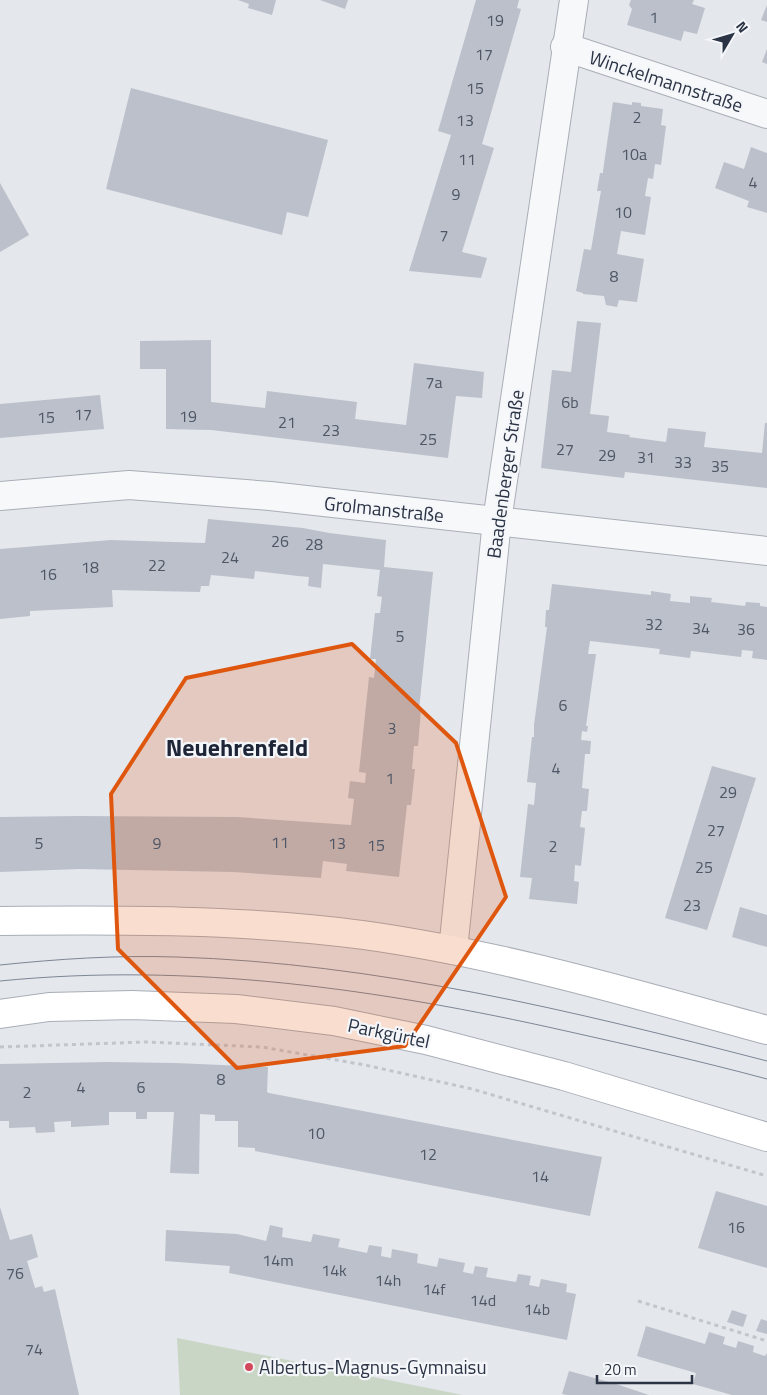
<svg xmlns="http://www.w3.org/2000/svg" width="767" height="1395" font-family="'Titillium Web',sans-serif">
	<rect width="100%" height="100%" fill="#e4e7ec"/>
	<!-- green -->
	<polygon fill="#c9d6c5" points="177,1338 463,1395 180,1395"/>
	<!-- building -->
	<g fill="#bbc0ca">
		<polygon points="238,0 276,0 272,15 248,8 249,4"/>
		<polygon points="320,0 348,0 345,9"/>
		<polygon points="476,0 519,0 517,8 521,9 482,144 494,148 462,252 487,258 481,278 409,271 451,135 438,131"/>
		<polygon points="631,0 694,0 692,4 705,8 697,34 684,31 681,41 627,25 632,9 629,5"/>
		<polygon points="767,5 767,22 761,20"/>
		<polygon points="767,49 767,64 762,62"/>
		<polygon points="131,88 328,140 308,217 287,212 282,235 106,189"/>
		<polygon points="613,102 632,105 632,102 641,103 641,106 663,109 661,125 666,126 661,165 655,164 653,179 648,178 645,196 651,197 645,235 621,231 617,254 644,259 637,302 619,300 617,307 606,305 604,296 583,294 583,293 576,291 584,249 591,250 601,191 597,191 600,173 603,173 603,171"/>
		<polygon points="751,147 767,153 767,213 747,207 749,201 715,188 724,162 744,169"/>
		<polygon points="0,183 29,235 0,252"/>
		<polygon points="577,321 601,323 590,414 609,416 607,432 630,435 629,437 666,442 668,428 706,432 704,447 762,453 765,423 767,423 767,488 625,472 624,478 541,468 552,370 571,372"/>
		<polygon points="211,340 211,402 265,408 267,391 357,402 355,419 406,425 414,363 484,372 482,398 456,396 448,458 211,430 166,429 166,369 140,369 140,341"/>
		<polygon points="100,395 104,429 0,438 0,404"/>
		<polygon points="208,519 303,528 329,533 386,540 384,567 433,572 419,710 421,710 418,746 414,746 412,769 415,769 411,805 407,805 399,877 346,871 347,864 323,861 321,878 233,872 79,869 0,872 0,817 79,816 238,817 351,825 354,799 348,798 350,781 365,783 366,773 359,772 369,677 374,678 376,659 370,659 375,613 380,613 382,597 377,596 380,570 323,564 321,588 308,586 309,577 298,576 255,571 254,579 211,575 209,586 201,586 200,592 112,590 113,607 30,611 30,616 0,619 0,549 111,540 205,543"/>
		<polygon points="552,584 651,595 651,591 671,594 670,601 690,603 690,596 712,598 711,602 745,606 746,602 760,603 760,606 767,607 767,660 752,658 753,651 742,650 741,657 691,651 690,658 659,654 660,649 590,641 588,654 596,654 586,726 588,726 587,732 582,731 581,740 591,741 590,754 585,754 582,788 589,789 587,811 582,811 580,827 585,828 581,866 575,865 574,881 579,882 577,904 529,899 532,878 520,877 528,804 534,805 536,783 527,782 532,737 534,737 534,725 547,627 545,627 546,610 549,610"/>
		<polygon points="712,766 756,778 707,930 665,918"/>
		<polygon points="740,907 767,915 767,947 732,937"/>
		<polygon points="107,1062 175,1063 268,1067 267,1092 269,1093 602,1157 590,1216 255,1151 255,1148 238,1147 238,1121 215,1121 215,1115 200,1114 199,1174 170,1173 174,1112 147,1112 147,1119 136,1119 136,1112 109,1112 109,1125 71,1127 71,1121 54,1122 55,1132 36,1133 35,1127 9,1128 9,1121 0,1121 0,1064"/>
		<polygon points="716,1191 767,1206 767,1268 698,1248"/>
		<polygon points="0,1207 10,1240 32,1234 38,1257 27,1261 35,1288 42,1286 44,1292 55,1289 79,1395 0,1395"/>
		<polygon points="270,1225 283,1228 282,1237 311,1242 313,1234 340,1239 338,1247 367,1253 369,1245 382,1247 381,1256 391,1258 392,1249 418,1254 417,1263 437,1267 439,1258 465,1263 463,1272 473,1274 475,1266 488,1268 486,1277 516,1282 518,1274 531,1276 529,1285 539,1287 541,1279 567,1284 566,1292 576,1294 567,1340 229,1273 230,1266 165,1261 166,1230 237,1234 266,1241"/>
		<polygon points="732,1310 747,1315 743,1327 727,1322"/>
		<polygon points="761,1319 767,1321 767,1334 756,1331"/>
		<polygon points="646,1326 705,1344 709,1332 725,1337 723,1344 736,1348 738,1341 754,1346 753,1352 765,1356 767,1353 767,1395 732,1395 693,1384 696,1373 637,1356"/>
		<polygon points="569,1371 616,1384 649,1395 567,1395 562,1394"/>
	</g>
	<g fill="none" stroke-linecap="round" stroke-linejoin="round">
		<!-- minor casing -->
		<g stroke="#a9aeb7" stroke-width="30">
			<g id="minor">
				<polyline points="565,47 767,114"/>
				<polyline points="0,496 129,485 270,496 767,551"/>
				<polyline points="453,950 497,521 574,0"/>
			</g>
		</g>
		<!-- secondary casing -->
		<g stroke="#a9aeb7" stroke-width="30">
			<g id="secondary">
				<path d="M 0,921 C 119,920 245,919 363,935 C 501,954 634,994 767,1030"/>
				<polyline points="0,1014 49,1007 132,1005 236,1009 334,1021 426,1040 564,1076 767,1137"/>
			</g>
		</g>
		<!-- path -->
		<g stroke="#c2c5cb" stroke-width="3" stroke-dasharray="4 4" stroke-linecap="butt">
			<polyline points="0,1047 146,1042 262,1047 365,1065 472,1089 767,1176"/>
			<polyline points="638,1301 767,1341"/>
		</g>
		<!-- minor -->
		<use href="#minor" stroke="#f7f8fa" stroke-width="28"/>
		<!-- secondary -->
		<use href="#secondary" stroke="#fff" stroke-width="28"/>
		<!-- tram -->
		<g stroke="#7d8696" stroke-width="1">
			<path d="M 0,965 C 58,959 117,955 176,957 C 376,963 574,1011 767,1061"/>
			<path d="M 0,981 C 191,962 379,989 566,1031 C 633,1046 700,1061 767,1079"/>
		</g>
	</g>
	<!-- marked area -->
	<path fill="#df570f" fill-opacity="0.2" stroke="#df570f" stroke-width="4" stroke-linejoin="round" d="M 352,644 L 456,743 L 506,897 L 405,1046 L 237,1068 L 118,949 L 111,794 L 186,678 Z"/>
	<!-- markers -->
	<circle fill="#d1495b" stroke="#f4f6f9" stroke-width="2" cx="249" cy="1367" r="5"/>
	<g text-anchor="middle" stroke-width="4.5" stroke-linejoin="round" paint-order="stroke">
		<!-- number labels -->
		<g font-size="16" fill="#4f5766">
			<text x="654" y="23">1</text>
			<text x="495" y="26">19</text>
			<text x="484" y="60">17</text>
			<text x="475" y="94">15</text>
			<text x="637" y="123">2</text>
			<text x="465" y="126">13</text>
			<text x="634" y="160">10a</text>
			<text x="467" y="165">11</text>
			<text x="753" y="188">4</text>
			<text x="456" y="200">9</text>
			<text x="623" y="218">10</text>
			<text x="444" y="241">7</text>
			<text x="614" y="282">8</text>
			<text x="434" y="388">7a</text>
			<text x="570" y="408">6b</text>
			<text x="83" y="420">17</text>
			<text x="188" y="422">19</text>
			<text x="46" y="423">15</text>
			<text x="287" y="428">21</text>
			<text x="331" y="436">23</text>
			<text x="428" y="445">25</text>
			<text x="565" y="455">27</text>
			<text x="607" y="461">29</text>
			<text x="646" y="463">31</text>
			<text x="683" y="468">33</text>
			<text x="720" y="472">35</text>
			<text x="280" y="547">26</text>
			<text x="314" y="550">28</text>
			<text x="230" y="563">24</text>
			<text x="157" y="571">22</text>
			<text x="90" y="573">18</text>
			<text x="48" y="580">16</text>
			<text x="654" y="630">32</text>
			<text x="701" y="634">34</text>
			<text x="746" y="635">36</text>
			<text x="400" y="642">5</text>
			<text x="563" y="711">6</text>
			<text x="392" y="734">3</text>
			<text x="556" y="774">4</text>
			<text x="390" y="784">1</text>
			<text x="728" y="798">29</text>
			<text x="716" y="836">27</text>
			<text x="280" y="848">11</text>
			<text x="39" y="849">5</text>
			<text x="157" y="849">9</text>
			<text x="337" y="849">13</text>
			<text x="376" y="851">15</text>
			<text x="553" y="852">2</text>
			<text x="704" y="873">25</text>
			<text x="692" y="911">23</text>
			<text x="221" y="1085">8</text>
			<text x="81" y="1093">4</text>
			<text x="141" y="1093">6</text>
			<text x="27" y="1098">2</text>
			<text x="316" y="1139">10</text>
			<text x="428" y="1160">12</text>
			<text x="540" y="1182">14</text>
			<text x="736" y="1233">16</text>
			<text x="278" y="1266">14m</text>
			<text x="334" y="1276">14k</text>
			<text x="15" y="1279">76</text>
			<text x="388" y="1286">14h</text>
			<text x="434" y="1295">14f</text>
			<text x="483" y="1306">14d</text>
			<text x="537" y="1315">14b</text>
			<text x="34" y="1355">74</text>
		</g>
		<!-- street labels -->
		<g font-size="19" fill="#2b3445" stroke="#f4f6f9">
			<text transform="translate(666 81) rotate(18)" y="7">Winckelmannstraße</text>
			<text transform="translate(505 474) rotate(-82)" y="7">Baadenberger Straße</text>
			<text transform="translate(384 509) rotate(6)" y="7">Grolmanstraße</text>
			<text transform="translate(389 1033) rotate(12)" y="7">Parkgürtel</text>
		</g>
		<!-- poi labels -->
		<g font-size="19" fill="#2b3445" stroke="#f4f6f9" text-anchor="start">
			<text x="259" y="1374">Albertus-Magnus-Gymnaisu</text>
		</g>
		<!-- district labels -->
		<g font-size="24" font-weight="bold" fill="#1d2536" stroke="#f4f6f9">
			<text x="237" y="756">Neuehrenfeld</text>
		</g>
	</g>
	<!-- north arrow -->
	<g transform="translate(732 35) rotate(52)" stroke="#f4f6f9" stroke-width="4" paint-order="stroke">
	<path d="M0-4L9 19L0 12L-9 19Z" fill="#2b3445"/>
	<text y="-8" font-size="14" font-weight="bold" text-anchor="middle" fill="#2b3445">N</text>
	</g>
	<!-- scale -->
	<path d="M597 1375v8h95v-8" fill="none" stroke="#2b3445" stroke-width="2.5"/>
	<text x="604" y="1375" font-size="15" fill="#2b3445" stroke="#f4f6f9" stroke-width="4" paint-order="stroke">20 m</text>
</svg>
